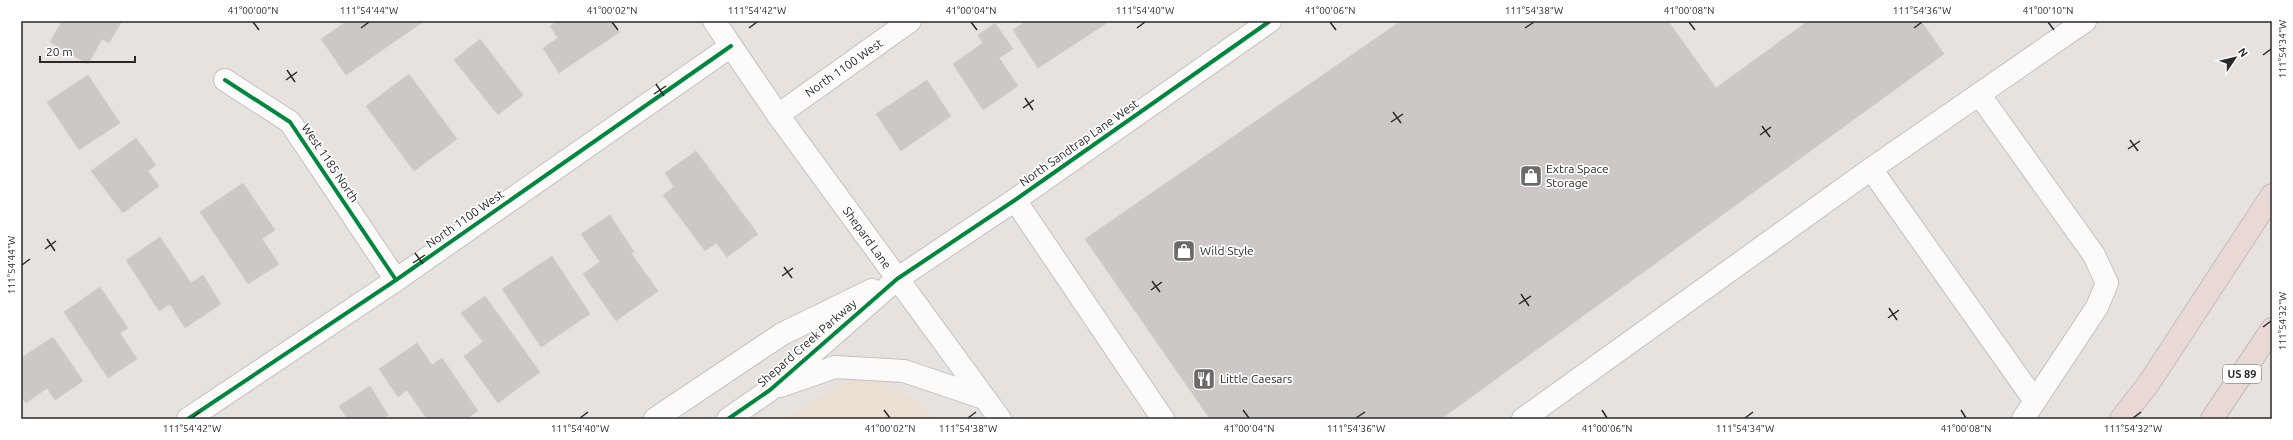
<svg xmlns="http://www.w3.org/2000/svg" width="2293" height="440" font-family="Ubuntu,sans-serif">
	<rect width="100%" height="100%" fill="#e8e2df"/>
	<!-- education -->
	<polygon fill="#ebded3" points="861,378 879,380 890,385 911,398 935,419 786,419 831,389 852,379"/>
	<!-- building -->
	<g fill="#cdc8c6" stroke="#d3cecb">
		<polygon points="62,21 122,21 109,43 102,39 88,64 50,42"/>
		<polygon points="347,21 422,21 423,22 346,75 321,39"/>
		<polygon points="557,21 612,21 620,32 559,73 543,48 558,38 550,26"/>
		<polygon points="1026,21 1106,21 1107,23 1038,68 1013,30"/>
		<polygon points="1401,21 1668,21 1716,88 1808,21 1921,21 1944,54 1441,419 1210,419 1085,239"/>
		<polygon points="995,23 1013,49 999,58 1018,86 983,110 953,64 983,43 978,35"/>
		<polygon points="480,39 523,95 498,115 454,60"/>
		<polygon points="409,74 457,139 414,171 366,106"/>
		<polygon points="88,75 120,123 79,150 47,102"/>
		<polygon points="927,80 951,116 901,151 876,114"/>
		<polygon points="136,138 156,165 148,171 159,186 123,213 91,171"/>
		<polygon points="696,151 758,234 727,257 716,243 705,251 663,195 674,187 665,173"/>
		<polygon points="243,183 275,230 262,239 279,264 248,284 200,212"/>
		<polygon points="610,215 634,252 631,253 658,291 616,321 583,274 600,262 581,234"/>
		<polygon points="160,237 191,283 203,275 221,304 185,328 170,304 159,311 126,260"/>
		<polygon points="552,256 590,314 541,347 502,289"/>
		<polygon points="100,287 128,328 120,333 137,359 108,378 64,312"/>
		<polygon points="485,296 540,372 498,403 464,356 483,342 461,313"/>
		<polygon points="53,337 83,381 55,400 47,388 26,403 21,396 21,358"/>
		<polygon points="417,343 432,365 442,358 478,411 466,419 427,419 407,390 398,397 379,369"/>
		<polygon points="370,386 388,415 382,419 348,419 339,406"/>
	</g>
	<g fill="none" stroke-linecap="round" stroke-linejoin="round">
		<!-- minor casing -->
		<g stroke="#c1c0c1" stroke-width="24">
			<g id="minor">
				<polyline points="714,21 778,115 1000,419"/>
				<polyline points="225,80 290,122 396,280"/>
				<polyline points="1979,94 2094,255 2107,283 2097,307 2023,419"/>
				<polyline points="778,115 910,21"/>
				<polyline points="1871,169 2035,401"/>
				<polyline points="1015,200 1163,419"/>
				<polyline points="780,386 835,367 904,371 984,398"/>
				<polyline points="188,419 396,280 731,46"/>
				<polyline points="655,419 782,334 872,290"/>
				<polyline points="728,419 770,390 897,279 1015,200 1270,21"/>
				<polyline points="1523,419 1871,169 2085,21"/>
			</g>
		</g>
		<!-- highway casing -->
		<g stroke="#c0bebd" stroke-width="24">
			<g id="highway">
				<polyline points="2121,419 2149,383 2272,195"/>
				<polyline points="2212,419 2272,329"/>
			</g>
		</g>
		<!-- minor -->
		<use href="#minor" stroke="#fcfbfa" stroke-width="22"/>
		<!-- highway -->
		<use href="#highway" stroke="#e9d8d3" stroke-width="22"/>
		<!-- cycleway casing -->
		<g stroke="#fff" stroke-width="6">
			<g id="cycleway">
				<polyline points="225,80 290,122 396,280"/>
				<polyline points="188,419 396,280 731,46"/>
				<polyline points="728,419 770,390 897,279 1015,200 1270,21"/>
			</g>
		</g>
		<!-- cycleway -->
		<use href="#cycleway" stroke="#00873e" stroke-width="4"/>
	</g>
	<!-- ticks -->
	<path fill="none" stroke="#292929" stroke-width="1.5" d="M 253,22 L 259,30M 612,22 L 618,30M 971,22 L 977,30M 1330,22 L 1336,30M 1689,22 L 1695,30M 2048,22 L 2054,30M 361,28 L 369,22M 749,28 L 757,22M 1137,28 L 1145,22M 1525,28 L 1534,22M 1914,28 L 1922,22M 2263,55 L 2271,49M 287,70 L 295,82M 286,80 L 297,72M 656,84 L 664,96M 654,94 L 666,86M 1025,98 L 1033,110M 1023,108 L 1034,100M 1393,112 L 1401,123M 1391,122 L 1403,114M 1762,126 L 1770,137M 1760,135 L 1771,127M 2130,140 L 2138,151M 2128,149 L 2140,141M 47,239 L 55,251M 45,249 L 56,241M 415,253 L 423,264M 413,263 L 425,255M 22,265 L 30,259M 784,267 L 792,278M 782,276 L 793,268M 1152,281 L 1160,292M 1151,290 L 1162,282M 1521,294 L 1529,306M 1519,304 L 1531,296M 1889,308 L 1897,320M 1888,318 L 1899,310M 2263,327 L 2271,321M 884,410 L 890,418M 1243,410 L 1249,418M 1602,410 L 1607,418M 1961,410 L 1966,418M 192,418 L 200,412M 580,418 L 588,412M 968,418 L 976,412M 1356,418 L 1365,412M 1745,418 L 1753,412M 2133,418 L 2141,412"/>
	<!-- icons -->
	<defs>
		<g id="shop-square" transform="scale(1.15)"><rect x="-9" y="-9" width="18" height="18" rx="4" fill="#6c6a69" stroke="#fff"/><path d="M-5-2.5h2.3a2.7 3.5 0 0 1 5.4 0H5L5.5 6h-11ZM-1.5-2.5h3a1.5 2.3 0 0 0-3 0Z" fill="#fff"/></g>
		<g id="restaurant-square" transform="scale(1.15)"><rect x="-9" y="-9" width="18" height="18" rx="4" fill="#6c6a69" stroke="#fff"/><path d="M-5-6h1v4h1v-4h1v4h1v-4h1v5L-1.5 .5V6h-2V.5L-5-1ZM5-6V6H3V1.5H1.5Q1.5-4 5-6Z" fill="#fff"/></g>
	</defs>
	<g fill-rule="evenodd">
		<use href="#shop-square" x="1531" y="176"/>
		<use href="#shop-square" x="1184" y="251"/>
		<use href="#restaurant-square" x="1204" y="379"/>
	</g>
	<g text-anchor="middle" stroke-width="3.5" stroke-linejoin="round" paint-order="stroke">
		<!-- shield labels -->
		<rect fill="#fff" stroke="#696969" stroke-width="1" x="2223" y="365" width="38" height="18" rx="3"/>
		<g font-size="11" font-weight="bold" fill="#292929">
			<text x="2242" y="378">US 89</text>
		</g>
		<!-- street labels -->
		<g font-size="12" fill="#292929" stroke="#fff">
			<text transform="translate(844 68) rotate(-35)" y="4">North 1100 West</text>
			<text transform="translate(1079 143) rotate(-35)" y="4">North Sandtrap Lane West</text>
			<text transform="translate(330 163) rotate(56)" y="4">West 1185 North</text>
			<text transform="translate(465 219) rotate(-35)" y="4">North 1100 West</text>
			<text transform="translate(867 238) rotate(54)" y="4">Shepard Lane</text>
			<text transform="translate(807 343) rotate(-41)" y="4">Shepard Creek Parkway</text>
		</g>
		<!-- poi labels -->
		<g font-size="12" fill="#292929" stroke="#fff" text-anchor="start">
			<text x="1546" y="173">Extra Space<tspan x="1546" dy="14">Storage</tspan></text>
			<text x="1200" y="255">Wild Style</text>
			<text x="1220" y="383">Little Caesars</text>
		</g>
	</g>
	<!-- border -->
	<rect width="2293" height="440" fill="none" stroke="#ffffff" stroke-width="44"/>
	<!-- north arrow -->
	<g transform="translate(2235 58) rotate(55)" stroke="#ffffff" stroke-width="3" paint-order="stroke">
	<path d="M0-3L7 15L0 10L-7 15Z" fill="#292929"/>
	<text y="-6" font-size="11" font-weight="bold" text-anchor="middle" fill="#292929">N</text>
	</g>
	<!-- scale -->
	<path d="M40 56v6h95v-6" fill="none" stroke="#292929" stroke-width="2"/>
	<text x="46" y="56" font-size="12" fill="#292929" stroke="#ffffff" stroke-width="3" paint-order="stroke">20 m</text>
	<rect x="22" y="22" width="2249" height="396" fill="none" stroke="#292929" stroke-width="1.5"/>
	<g font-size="10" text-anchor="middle" fill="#292929">
		<text x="253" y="14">41°00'00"N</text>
		<text x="369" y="14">111°54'44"W</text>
		<text x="612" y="14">41°00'02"N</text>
		<text x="757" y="14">111°54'42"W</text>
		<text x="971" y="14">41°00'04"N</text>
		<text x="1145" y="14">111°54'40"W</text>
		<text x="1330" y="14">41°00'06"N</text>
		<text x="1534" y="14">111°54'38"W</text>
		<text x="1689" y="14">41°00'08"N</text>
		<text x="1922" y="14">111°54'36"W</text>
		<text x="2048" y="14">41°00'10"N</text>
		<text transform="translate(2282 49) rotate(-90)" y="4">111°54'34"W</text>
		<text transform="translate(11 265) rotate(-90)" y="4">111°54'44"W</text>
		<text transform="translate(2282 321) rotate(-90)" y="4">111°54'32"W</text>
		<text x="192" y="432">111°54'42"W</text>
		<text x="580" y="432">111°54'40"W</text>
		<text x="890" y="432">41°00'02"N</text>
		<text x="968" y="432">111°54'38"W</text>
		<text x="1249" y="432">41°00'04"N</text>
		<text x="1356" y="432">111°54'36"W</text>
		<text x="1607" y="432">41°00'06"N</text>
		<text x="1745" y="432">111°54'34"W</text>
		<text x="1966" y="432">41°00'08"N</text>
		<text x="2133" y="432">111°54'32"W</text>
	</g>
</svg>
